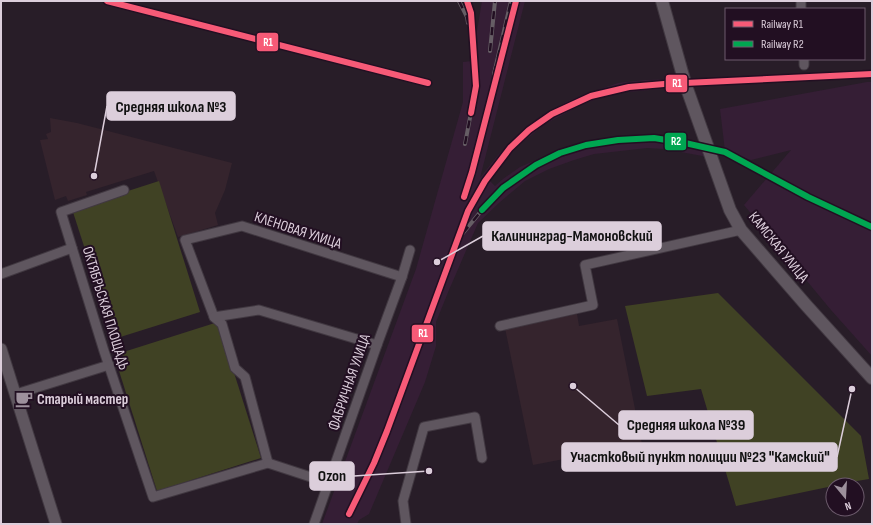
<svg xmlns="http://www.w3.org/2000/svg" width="873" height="525" font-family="'Sofia Sans Condensed',sans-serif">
	<rect width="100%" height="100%" fill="#281d28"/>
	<!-- built -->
	<g fill="#351e35">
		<polygon points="482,1 525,1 480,178 498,155 517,136 541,116 566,102 583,95 618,83 645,80 681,79 683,87 617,93 585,103 545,124 518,146 489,180 495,186 503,179 520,167 550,154 567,148 604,141 645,139 694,146 704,148 708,157 664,149 647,148 594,154 574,160 549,169 525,181 500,202 478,223 449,290 436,322 436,346 425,382 369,514 359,520 357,524 322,524 416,269 463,102 463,62 472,61"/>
		<polygon points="867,82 872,82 872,356 831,310 744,205 791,150 751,160 725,151 720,109"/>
	</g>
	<!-- education -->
	<g fill="#35242d">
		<polygon points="50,118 77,123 232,163 225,190 215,213 218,225 178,237 154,171 86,192 87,195 68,201 66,196 55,200 40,140 48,139 46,134 51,132"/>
		<polygon points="577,314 579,326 617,319 642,444 533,465 505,328"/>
	</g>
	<!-- green -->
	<g fill="#404224">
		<polygon points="159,181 200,312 114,339 72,209"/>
		<polygon points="718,293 861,436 869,479 833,485 833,486 736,506 701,389 647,396 625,306"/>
		<polygon points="218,322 261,458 157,491 114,355"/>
	</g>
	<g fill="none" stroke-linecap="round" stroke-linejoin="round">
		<!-- minor casing -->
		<g stroke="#413841" stroke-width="11">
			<g id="minor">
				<polyline points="801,1 801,9"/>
				<polyline points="804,59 804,65"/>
				<polyline points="124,190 61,212 104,351 153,497 268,463 245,377 235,368 222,324 214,317 185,240 242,226 402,277"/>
				<polyline points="1,274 72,248"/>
				<polyline points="214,317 259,310 377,345"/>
				<polyline points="500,326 593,305 585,265 741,230"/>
				<polyline points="16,394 109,365"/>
				<polyline points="268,463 329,483"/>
				<polyline points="314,524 377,345 402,277 410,250"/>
				<polyline points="406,524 403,501 424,427 475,417 482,458"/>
			</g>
		</g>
		<!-- tertiary casing -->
		<g stroke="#413841" stroke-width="13">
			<polyline id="tertiary" points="1,349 56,524"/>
		</g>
		<!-- secondary casing -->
		<g stroke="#413841" stroke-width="14">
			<polyline id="secondary" points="662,1 685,83 730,210 741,230 806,305 872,378"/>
		</g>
		<!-- minor -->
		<use href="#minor" stroke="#5f565f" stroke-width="9"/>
		<!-- tertiary -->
		<use href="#tertiary" stroke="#5f565f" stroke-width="11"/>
		<!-- secondary -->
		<use href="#secondary" stroke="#5f565f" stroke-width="12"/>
		<!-- rail casing -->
		<g stroke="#665e65" stroke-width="4">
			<g id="rail">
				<polyline points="107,1 428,83"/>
				<polyline points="459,1 467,17 468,23"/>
				<polyline points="490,51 495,1"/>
				<polyline points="494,74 511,1"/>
				<polyline points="465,144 476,86 471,13 467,1"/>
				<polyline points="463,233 487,204 503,188 536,165 560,153 586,145 618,140 654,138 685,143 725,152 808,197 872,227"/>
				<polyline points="349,514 374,463 387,431 468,211 485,181 510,148 529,130 552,114 591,96 629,87 664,84 872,74"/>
			</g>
		</g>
		<!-- rail -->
		<use href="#rail" stroke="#220f22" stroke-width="2.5" stroke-dasharray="8" stroke-linecap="butt"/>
		<!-- rail-1 casing -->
		<g stroke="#220f22" stroke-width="9">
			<g id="rail-1">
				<polyline points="107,1 428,83"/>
				<polyline points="467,1 471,13 476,86 471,113"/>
				<polyline points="464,197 472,172 516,1"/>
				<polyline points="349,514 374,463 387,431 468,211 485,181 510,148 529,130 552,114 591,96 629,87 664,84 872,74"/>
			</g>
		</g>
		<!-- rail-2 casing -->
		<g stroke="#220f22" stroke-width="9">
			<polyline id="rail-2" points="482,210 503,188 536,165 560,153 586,145 618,140 654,138 685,143 725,152 808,197 872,227"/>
		</g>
		<!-- rail-1 -->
		<use href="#rail-1" stroke="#f75a77" stroke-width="6"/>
		<!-- rail-2 -->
		<use href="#rail-2" stroke="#00a651" stroke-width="6"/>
	</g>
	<!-- icons -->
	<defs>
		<g id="cafe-bare" transform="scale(1.38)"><path d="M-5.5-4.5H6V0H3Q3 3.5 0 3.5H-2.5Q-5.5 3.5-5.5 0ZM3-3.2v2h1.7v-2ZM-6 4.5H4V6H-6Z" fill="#9d909c" stroke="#220f22" stroke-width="2.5" paint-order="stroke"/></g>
	</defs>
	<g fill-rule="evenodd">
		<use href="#cafe-bare" x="24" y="399"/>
	</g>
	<g text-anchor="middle" stroke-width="4" stroke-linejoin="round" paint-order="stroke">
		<!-- street labels -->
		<g font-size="15" fill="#dccedb" stroke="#220f22">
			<text transform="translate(298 230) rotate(18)" y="5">КЛЕНОВАЯ УЛИЦА</text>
			<text transform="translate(779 247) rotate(51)" y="5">КАМСКАЯ УЛИЦА</text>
			<text transform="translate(106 308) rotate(73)" y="5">ОКТЯБРЬСКАЯ ПЛОЩАДЬ</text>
			<text transform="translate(349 382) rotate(-71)" y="5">ФАБРИЧНАЯ УЛИЦА</text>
		</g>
		<!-- poi labels -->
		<g font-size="15" font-weight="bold" fill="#dccedb" stroke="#220f22" text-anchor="start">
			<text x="37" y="404">Старый мастер</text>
		</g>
	</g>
	<!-- callouts -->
	<path fill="none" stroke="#dccedb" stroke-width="1.5" d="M94 176L107 106M437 262L483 236M573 386L619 425M852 389L837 457M429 471L354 476"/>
	<g fill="#dccedb" stroke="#220f22" stroke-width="1.5">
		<circle cx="94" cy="176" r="4"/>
		<circle cx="437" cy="262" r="4"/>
		<circle cx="573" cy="386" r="4"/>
		<circle cx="852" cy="389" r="4"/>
		<circle cx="429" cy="471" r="4"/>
	</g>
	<g fill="#dccedb" stroke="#dccedb" stroke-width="1.5">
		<rect x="107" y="92" width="128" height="28" rx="4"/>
		<rect x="483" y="222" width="178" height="28" rx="4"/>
		<rect x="619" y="411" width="134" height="28" rx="4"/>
		<rect x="562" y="443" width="275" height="28" rx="4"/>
		<rect x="310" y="462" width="44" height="28" rx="4"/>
	</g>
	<g font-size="16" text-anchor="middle" font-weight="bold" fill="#111">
		<text x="171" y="112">Средняя школа №3</text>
		<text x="572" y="241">Калининград-Мамоновский</text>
		<text x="686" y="430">Средняя школа №39</text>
		<text x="700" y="462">Участковый пункт полиции №23 "Камский"</text>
		<text x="332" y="481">Ozon</text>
	</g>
	<g stroke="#220f22" stroke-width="1.5">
		<rect x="256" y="32" width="23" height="20" rx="4" fill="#f75a77"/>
		<rect x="665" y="74" width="23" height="19" rx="4" fill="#f75a77"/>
		<rect x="664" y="132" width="23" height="19" rx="4" fill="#00a651"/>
		<rect x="411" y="324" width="23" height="19" rx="4" fill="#f75a77"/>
	</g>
	<g font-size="11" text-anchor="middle" font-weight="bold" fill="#fff">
		<text x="268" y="46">R1</text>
		<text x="677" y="87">R1</text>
		<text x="676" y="145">R2</text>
		<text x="423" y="337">R1</text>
	</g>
	<!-- border -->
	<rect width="873" height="525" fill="none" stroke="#dccedb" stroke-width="4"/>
	<!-- legend -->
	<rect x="725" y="8" width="140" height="52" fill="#220f22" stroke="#6c5b6c"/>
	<rect x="733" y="21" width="20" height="6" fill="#f75a77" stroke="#6c5b6c"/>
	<text x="761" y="28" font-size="12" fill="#dccedb">Railway R1</text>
	<rect x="733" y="41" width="20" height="6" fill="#00a651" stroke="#6c5b6c"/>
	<text x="761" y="48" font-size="12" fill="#dccedb">Railway R2</text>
	<!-- north arrow -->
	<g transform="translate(845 497) rotate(162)"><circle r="19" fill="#220f22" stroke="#6c5b6c"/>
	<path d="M0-3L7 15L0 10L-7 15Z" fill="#9d909c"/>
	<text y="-6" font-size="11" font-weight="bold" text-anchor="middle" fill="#dccedb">N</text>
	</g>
</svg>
